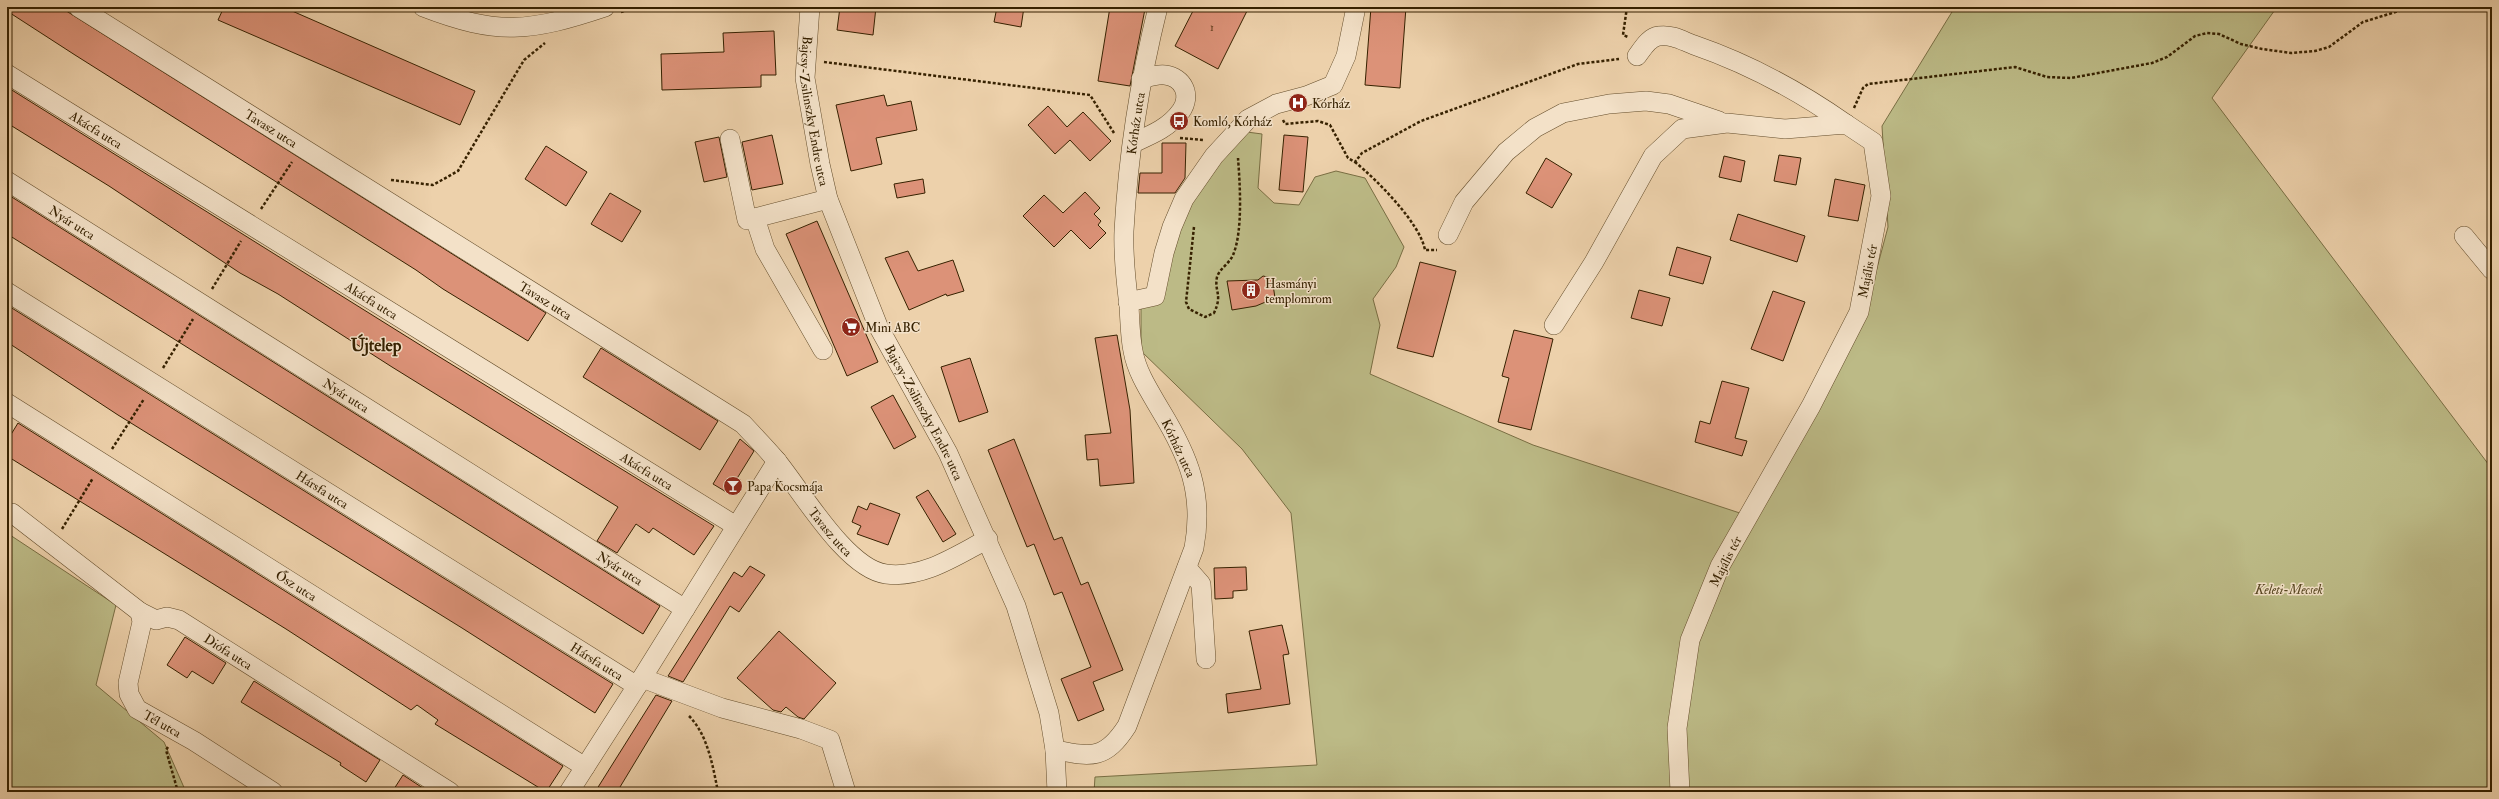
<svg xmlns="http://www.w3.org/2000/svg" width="2499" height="799" font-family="'IM FELL Double Pica',serif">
	<rect width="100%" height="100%" fill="#edd1ab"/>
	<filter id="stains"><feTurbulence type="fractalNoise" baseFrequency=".005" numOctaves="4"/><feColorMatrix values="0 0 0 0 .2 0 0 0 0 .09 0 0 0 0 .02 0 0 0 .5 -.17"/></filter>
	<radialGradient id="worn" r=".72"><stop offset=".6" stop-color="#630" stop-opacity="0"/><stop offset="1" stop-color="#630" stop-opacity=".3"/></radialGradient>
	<!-- green -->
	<g fill="#bcba86" stroke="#796e43">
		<polygon points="1955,7 2277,7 2212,98 2492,469 2492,792 1094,792 1095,777 1317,765 1291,513 1242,449 1141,351 1141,303 1182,206 1247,132 1262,134 1258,188 1274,203 1299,205 1315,177 1336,171 1365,178 1404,247 1396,267 1373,299 1380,325 1370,374 1533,445 1755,518 1869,298 1888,227 1882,126"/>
		<polygon points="7,533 116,605 96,685 164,742 186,792 7,792"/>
	</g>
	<!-- building -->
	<g fill="#dc9278" stroke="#362100">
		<polygon points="7,7 60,7 546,313 528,341 443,289 416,270 75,55 7,11"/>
		<polygon points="224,7 283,7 475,91 460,125 218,20"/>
		<polygon points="840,7 876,7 873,35 837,30"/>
		<polygon points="997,7 1024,7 1021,27 994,22"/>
		<polygon points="1110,7 1145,9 1130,86 1098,81"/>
		<polygon points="1195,7 1249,7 1218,69 1175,46"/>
		<polygon points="1371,7 1406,7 1400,88 1365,85"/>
		<polygon points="774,31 776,75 761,75 761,87 662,90 661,54 724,52 723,33"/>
		<polygon points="7,87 425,348 714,526 694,555 653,528 649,533 636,524 617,553 597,541 618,507 392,367 278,294 240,273 109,186 7,123"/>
		<polygon points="884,95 887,106 911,101 917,130 876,138 882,164 851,171 836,105"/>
		<polygon points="1048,106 1067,127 1083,112 1111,141 1090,161 1070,140 1055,154 1028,125"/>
		<polygon points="772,135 783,184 752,190 742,142"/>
		<polygon points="1284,135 1308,137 1303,192 1279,190"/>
		<polygon points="719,137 727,177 704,182 695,142"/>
		<polygon points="1162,143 1186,143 1185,178 1175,193 1138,193 1140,173 1162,173"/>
		<polygon points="546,146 587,172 566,206 525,179"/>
		<polygon points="1779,155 1801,158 1796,185 1774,181"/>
		<polygon points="1724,156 1745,161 1741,182 1719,177"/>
		<polygon points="1546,158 1572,174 1552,208 1526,193"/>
		<polygon points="923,179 925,193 897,198 894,184"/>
		<polygon points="1835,179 1865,185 1858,221 1828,216"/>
		<polygon points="1085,192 1100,208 1094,214 1101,221 1098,225 1106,233 1090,249 1071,230 1054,247 1023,216 1044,195 1063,213"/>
		<polygon points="610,193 641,211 622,242 591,224"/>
		<polygon points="7,194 660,606 643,634 7,234"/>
		<polygon points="1738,214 1805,236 1797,262 1730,240"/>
		<polygon points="817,221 878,362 847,376 786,234"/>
		<polygon points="1677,247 1711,257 1703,284 1669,275"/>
		<polygon points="908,251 918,271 953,260 964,291 947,296 946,294 909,310 885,258"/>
		<polygon points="1420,262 1456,271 1433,357 1397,348"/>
		<polygon points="1263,276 1272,278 1275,298 1256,306 1232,310 1227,281 1258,280"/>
		<polygon points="1639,290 1670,298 1662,326 1631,318"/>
		<polygon points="1773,291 1805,302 1783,361 1751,349"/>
		<polygon points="7,305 613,684 595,713 462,628 118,415 7,342"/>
		<polygon points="1514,330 1553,339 1531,430 1498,422 1509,378 1502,376"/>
		<polygon points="1117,335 1130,410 1134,483 1100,486 1098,459 1087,460 1085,435 1111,433 1095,338"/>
		<polygon points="601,348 718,421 700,450 583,377"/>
		<polygon points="970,358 988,412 959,422 941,367"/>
		<polygon points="1722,381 1749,388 1735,438 1747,441 1742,456 1695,442 1700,421 1710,424"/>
		<polygon points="893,395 916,437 894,449 871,407"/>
		<polygon points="18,423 563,766 546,792 435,724 438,720 417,705 411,710 286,629 7,456 7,441"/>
		<polygon points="740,439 754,451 728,493 713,484"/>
		<polygon points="1014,439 1054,540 1062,537 1081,585 1088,582 1123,670 1093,682 1104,710 1078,721 1061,679 1091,667 1062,592 1054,595 1034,544 1027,547 988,450"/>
		<polygon points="928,490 956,534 943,542 916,497"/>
		<polygon points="870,503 900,514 888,545 857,534 861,526 852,522 858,506 867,510"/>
		<polygon points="750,566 765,575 739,612 730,606 683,682 668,676 734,572 742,577"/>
		<polygon points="1246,567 1247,590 1233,591 1233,598 1215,599 1214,568"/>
		<polygon points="1282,625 1289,654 1283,655 1290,704 1228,713 1226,694 1261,689 1249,631"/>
		<polygon points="779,631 836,683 804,719 798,717 786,707 781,712 773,710 737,678"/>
		<polygon points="185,637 226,663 213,684 192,671 187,678 167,665"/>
		<polygon points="254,681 380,760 366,782 340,765 341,763 241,702"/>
		<polygon points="656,695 672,701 617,792 595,792"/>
		<polygon points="403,775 429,792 392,792"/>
	</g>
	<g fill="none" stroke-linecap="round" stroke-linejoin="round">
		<!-- minor casing -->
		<g stroke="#644d2b" stroke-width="20">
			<g id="minor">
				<path id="s1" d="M 78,7 L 743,424 C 754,436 766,448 776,460 C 801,490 846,569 886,574 C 923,579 957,555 988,539"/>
				<path d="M 423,7 C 498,36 530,32 605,7"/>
				<path id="s2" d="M 810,7 L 805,78 L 820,164 L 828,199 L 878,326 L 948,453 L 1016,606 L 1049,713 L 1055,750 L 1057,792"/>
				<path d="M 1637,56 C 1643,48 1649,37 1659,36 C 1672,34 1683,41 1694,45 C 1749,64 1799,91 1846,124"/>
				<path id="s3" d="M 7,74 L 736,526"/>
				<polyline points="730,139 747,220 755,218"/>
				<path d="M 1133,143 C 1151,135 1169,128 1181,111 C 1192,95 1183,77 1165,75 C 1157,74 1149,77 1141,79"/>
				<path id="s4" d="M 7,181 L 685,609"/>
				<polyline points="1448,235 1464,202 1506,152 1535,128 1563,113 1609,104 1646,101 1669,104 1719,121"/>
				<polyline points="2464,236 2492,270"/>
				<path id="s5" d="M 7,292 L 637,686"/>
				<polyline points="1128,302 1155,296 1164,253 1172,227 1184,199 1214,156 1248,119 1276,104 1306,96 1333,85 1346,56 1356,7"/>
				<polyline points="1554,325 1594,262 1653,156 1682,129 1727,123 1785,129 1846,124 1873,142 1881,196 1859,312 1811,406 1720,566 1690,640 1677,728 1680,792"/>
				<polyline points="823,350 765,249 755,218 828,199"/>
				<path id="s6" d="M 7,403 L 585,767"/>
				<path id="s7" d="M 12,513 L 140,612 L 156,620 L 167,617 L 179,620 L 450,792"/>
				<polyline points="1187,568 1201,584 1206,659"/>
				<path id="s8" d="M 140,612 L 142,622 L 128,683 L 129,694 L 137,709 L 194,741 L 273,792"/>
				<polyline points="642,678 722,708 801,729 830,740 846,792"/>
				<path id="s9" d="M 1055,750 C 1092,757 1105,760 1127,726 L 1194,548 C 1204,494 1189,457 1161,411 C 1150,392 1137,373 1133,351 C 1130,337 1130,321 1129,306 C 1126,282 1123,255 1124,231 C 1128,156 1140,79 1158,7"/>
				<polyline points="569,792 637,686 777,461"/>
			</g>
		</g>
		<!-- path -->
		<g stroke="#362100" stroke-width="2.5" stroke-dasharray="3 2" stroke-linecap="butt">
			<polyline points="1627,7 1623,35 1628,37"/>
			<polyline points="621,12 636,7"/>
			<polyline points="824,62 1090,95 1114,133"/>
			<polyline points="1854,108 1863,88 1868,84 2015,67 2047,77 2071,78 2152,63 2167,57 2195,36 2207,33 2219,34 2241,44 2262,49 2291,53 2315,51 2329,47 2363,22 2402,10 2405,7"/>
			<polyline points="1283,120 1285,124 1318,121 1330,125 1348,158 1355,162 1362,153 1421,121 1578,64 1619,59"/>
			<polyline points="1180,138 1203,140"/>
			<path d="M 1355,162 C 1377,180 1420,223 1425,250 L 1437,250"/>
			<polyline points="391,180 433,185 458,171 524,60 545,43"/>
			<polyline points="261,209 292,162"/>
			<path d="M 1194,227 L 1186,302 L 1189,309 L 1205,317 L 1214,313 C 1223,294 1214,292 1217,277 C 1220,268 1229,264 1233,255 C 1243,232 1240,184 1238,158"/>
			<polyline points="212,289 241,241"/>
			<polyline points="163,368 193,319"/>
			<polyline points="112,449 144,399"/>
			<polyline points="62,529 93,478"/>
			<path d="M 689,716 C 708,735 713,767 718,792"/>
			<polyline points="168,747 166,750 178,792"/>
		</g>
		<!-- minor -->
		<use href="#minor" stroke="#f3e1c8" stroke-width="19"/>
	</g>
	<!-- icons -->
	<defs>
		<g id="hospital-disc" transform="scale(1)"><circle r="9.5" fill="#8f2418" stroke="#f3e1c8"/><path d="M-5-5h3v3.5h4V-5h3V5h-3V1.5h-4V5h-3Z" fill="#fff"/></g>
		<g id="bus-disc" transform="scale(1)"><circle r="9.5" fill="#8f2418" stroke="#f3e1c8"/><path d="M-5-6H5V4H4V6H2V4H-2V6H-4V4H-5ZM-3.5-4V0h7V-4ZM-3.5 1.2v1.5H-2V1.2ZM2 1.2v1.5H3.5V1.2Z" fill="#fff"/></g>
		<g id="building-disc" transform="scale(1)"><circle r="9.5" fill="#8f2418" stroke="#f3e1c8"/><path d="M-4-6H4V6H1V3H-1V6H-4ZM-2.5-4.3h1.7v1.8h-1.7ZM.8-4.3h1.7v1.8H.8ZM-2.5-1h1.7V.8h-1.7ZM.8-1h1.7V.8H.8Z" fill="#fff"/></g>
		<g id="supermarket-disc" transform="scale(1)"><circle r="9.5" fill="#8f2418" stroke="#f3e1c8"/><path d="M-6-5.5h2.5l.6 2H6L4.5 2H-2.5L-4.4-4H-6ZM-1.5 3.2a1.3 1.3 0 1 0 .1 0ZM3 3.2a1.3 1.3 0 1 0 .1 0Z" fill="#fff"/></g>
		<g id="bar-disc" transform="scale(1)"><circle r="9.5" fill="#8f2418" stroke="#f3e1c8"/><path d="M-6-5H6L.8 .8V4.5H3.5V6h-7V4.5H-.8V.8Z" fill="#fff"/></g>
	</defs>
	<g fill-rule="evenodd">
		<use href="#hospital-disc" x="1298" y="103"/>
		<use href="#bus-disc" x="1179" y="121"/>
		<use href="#building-disc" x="1251" y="290"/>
		<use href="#supermarket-disc" x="851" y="327"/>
		<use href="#bar-disc" x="733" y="486"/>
	</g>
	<g text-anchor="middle" stroke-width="3" stroke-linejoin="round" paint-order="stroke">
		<!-- number labels -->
		<g font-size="11" fill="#603d1e">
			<text x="1212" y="31">1</text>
		</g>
		<!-- poi labels -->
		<g font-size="13" fill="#362100" stroke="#f3e1c8" text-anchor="start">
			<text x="1312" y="108">Kórház</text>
			<text x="1193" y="126">Komló, Kórház</text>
			<text x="1265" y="288">Hasmányi<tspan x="1265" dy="15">templomrom</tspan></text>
			<text x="865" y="332">Mini ABC</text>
			<text x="747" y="491">Papa Kocsmája</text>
		</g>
		<!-- street labels -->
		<g font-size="13" fill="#362100" stroke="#f3e1c8">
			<text dy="5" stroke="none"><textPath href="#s2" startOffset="105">Bajcsy-Zsilinszky Endre utca</textPath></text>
			<text dy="5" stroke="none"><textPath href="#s9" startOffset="714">Kórház utca</textPath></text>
			<text dy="5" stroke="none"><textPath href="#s1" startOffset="228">Tavasz utca</textPath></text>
			<text dy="5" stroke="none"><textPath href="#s3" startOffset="105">Akácfa utca</textPath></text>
			<text dy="5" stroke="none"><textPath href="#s4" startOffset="77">Nyár utca</textPath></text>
			<text transform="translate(1867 271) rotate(-79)" y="5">Majális tér</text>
			<text dy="5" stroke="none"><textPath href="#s3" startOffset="429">Akácfa utca</textPath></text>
			<text dy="5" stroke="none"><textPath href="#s1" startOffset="552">Tavasz utca</textPath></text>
			<text dy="5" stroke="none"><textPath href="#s4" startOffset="401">Nyár utca</textPath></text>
			<text dy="5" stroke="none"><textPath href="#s2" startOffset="429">Bajcsy-Zsilinszky Endre utca</textPath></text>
			<text transform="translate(1179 448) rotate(65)" y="5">Kórház utca</text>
			<text dy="5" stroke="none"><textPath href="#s3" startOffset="753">Akácfa utca</textPath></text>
			<text dy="5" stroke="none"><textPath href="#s5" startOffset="372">Hársfa utca</textPath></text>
			<text dy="5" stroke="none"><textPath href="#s1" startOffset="924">Tavasz utca</textPath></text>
			<text transform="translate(1725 561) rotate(-63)" y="5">Majális tér</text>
			<text dy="5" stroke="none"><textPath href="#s4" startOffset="725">Nyár utca</textPath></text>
			<text dy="5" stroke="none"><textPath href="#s6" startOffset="342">Ősz utca</textPath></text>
			<text dy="5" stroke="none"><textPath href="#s7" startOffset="262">Diófa utca</textPath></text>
			<text dy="5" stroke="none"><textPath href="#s5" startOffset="696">Hársfa utca</textPath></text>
			<text dy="5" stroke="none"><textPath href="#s8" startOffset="130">Tél utca</textPath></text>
		</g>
		<!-- park labels -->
		<g font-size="13" font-style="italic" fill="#584722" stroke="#f3e1c8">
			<text x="2289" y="594">Keleti-Mecsek</text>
		</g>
		<!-- district labels -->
		<g font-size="17" font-weight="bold" fill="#362100" stroke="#f3e1c8">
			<text x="376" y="351">Újtelep</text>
		</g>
	</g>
	<!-- margin -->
	<rect width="2499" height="799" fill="none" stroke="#edd1ab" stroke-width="24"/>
	<rect x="8" y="8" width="2483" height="783" fill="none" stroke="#362100" stroke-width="2"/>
	<rect x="12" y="12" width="2475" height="775" fill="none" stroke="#362100"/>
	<rect width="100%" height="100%" filter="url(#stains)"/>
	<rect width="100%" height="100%" fill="url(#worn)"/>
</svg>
